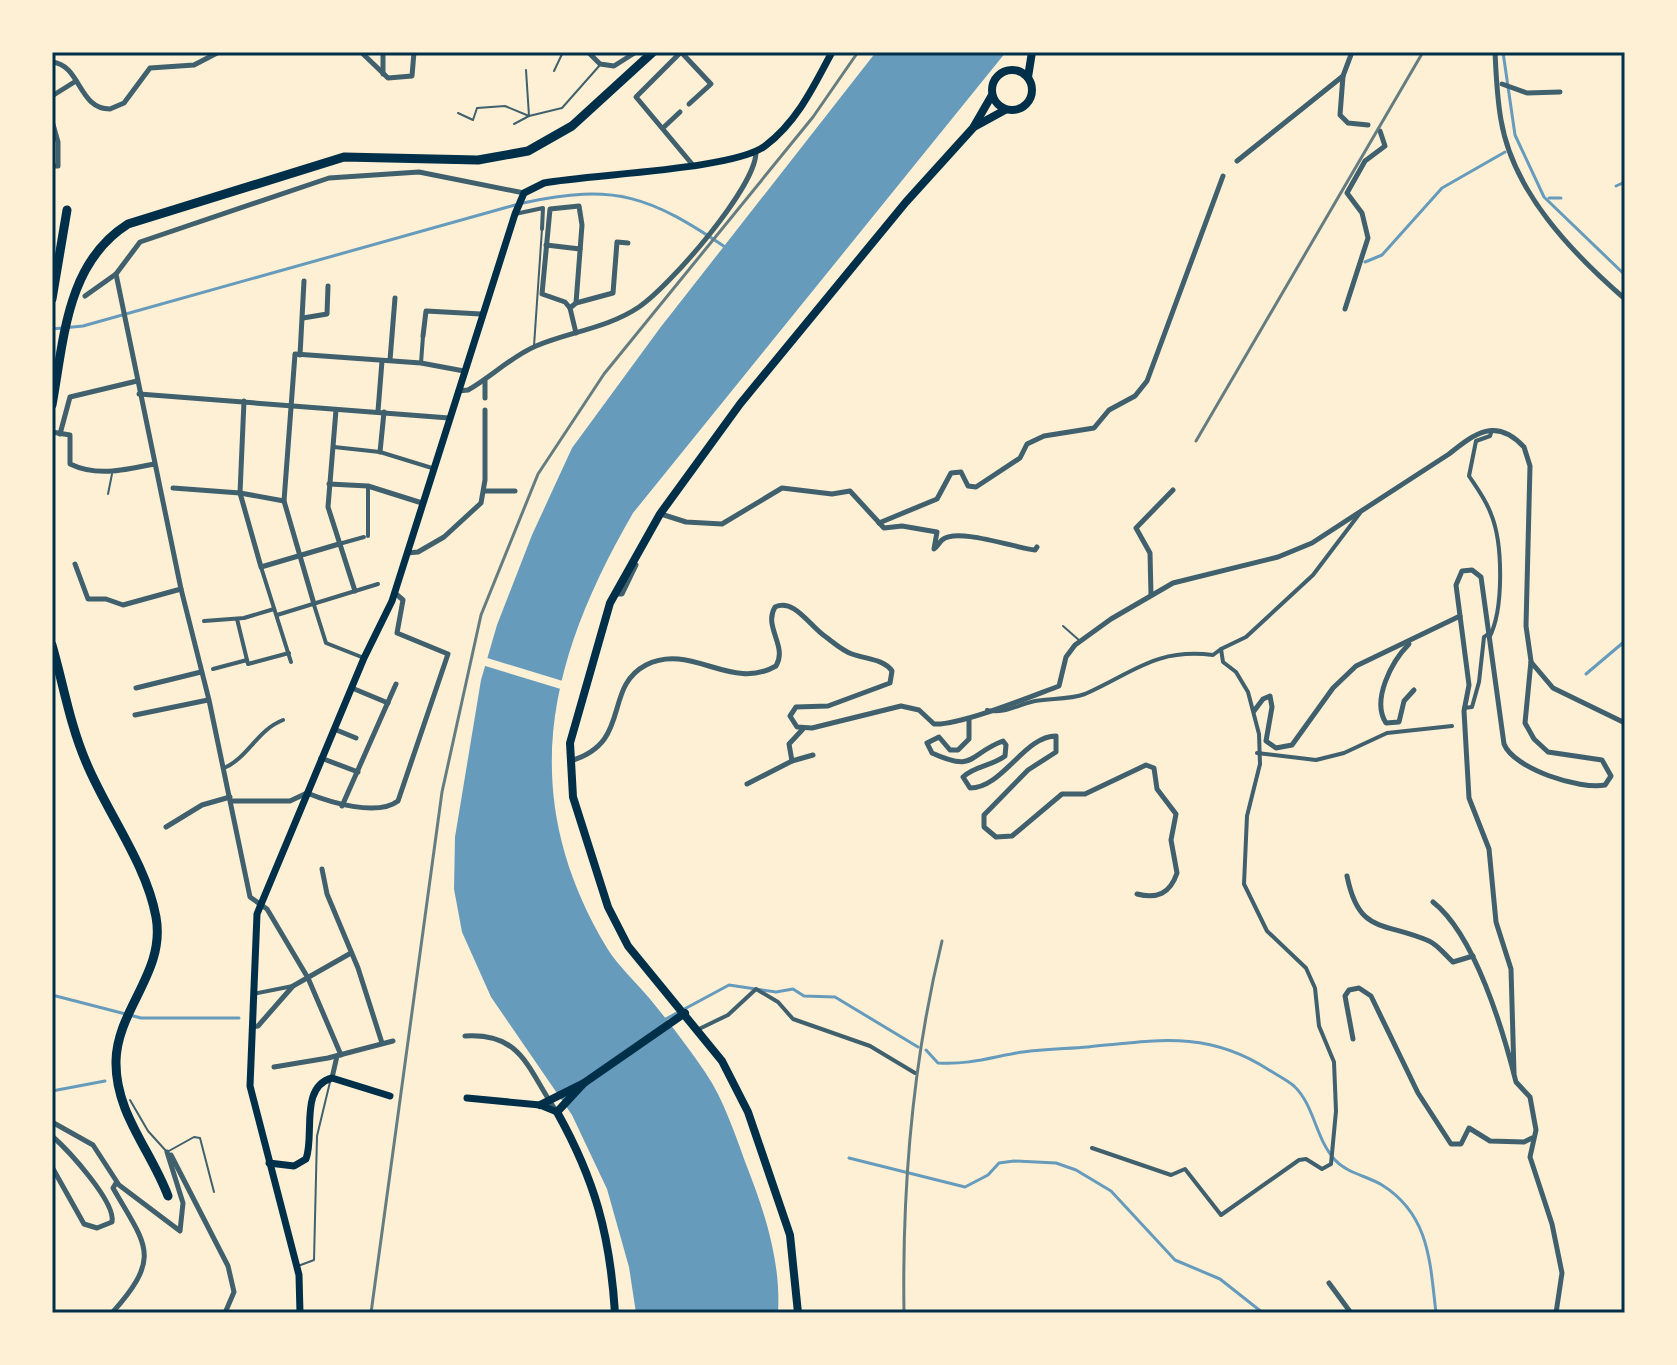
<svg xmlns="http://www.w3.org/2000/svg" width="1677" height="1365" font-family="'Titillium Web',sans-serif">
	<rect width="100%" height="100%" fill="#fdf0d5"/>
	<!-- water -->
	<path fill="#669bbc" d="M 876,52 L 1006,52 L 633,513 C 548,660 515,794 607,948 C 618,966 636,982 650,999 C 669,1022 688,1047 705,1072 C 725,1101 736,1138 749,1172 C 766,1216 781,1264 778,1313 L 636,1313 L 629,1267 L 607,1189 L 572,1115 L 491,997 L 462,932 L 454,889 L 455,837 L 481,680 L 497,625 L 532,535 L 572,448 L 660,328 Z"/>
	<!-- pier -->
	<polygon fill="#fdf0d5" points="484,657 566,682 564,690 482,665"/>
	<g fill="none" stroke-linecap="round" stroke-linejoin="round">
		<!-- stream -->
		<g stroke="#669bbc" stroke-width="3">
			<polyline points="1503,52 1515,135 1544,197 1625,275"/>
			<polyline points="1616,186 1625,182"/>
			<polyline points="1549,198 1561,198"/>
			<path d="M 523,203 C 616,183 650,196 728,249"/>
			<polyline points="1365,262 1382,255 1442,188 1505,152"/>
			<polyline points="52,329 83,326 515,205"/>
			<polyline points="1586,674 1625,641"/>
			<polyline points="52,995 141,1018 239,1018"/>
			<polyline points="664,1020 729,985 776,992 793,989 804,996 835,997 918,1047"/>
			<path d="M 926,1050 L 938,1063 C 966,1065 989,1058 1016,1053 C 1040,1049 1064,1049 1088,1047 C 1157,1040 1208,1030 1269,1070 C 1277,1075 1287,1080 1294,1086 C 1315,1106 1315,1138 1335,1160 C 1347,1173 1367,1176 1382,1185 C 1430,1215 1430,1263 1436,1313"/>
			<polyline points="52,1091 105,1081"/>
			<polyline points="849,1158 965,1187 988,1175 999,1163 1014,1161 1056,1163 1076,1170 1111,1191 1175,1260 1220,1279 1263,1313"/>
		</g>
		<!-- service -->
		<g stroke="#3f606c" stroke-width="2">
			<polyline points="554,71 563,52"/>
			<polyline points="458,113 473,120 477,108 505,106 529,116 562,108 600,65"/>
			<polyline points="514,124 529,116 526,70"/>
			<polyline points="534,346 542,229"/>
			<polyline points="108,494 112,474"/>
			<polyline points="1063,626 1080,641"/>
			<polyline points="130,1100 148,1131 167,1152 194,1137 200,1138 214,1192"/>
			<polyline points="298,1266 314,1260 317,1136 330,1082"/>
		</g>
		<!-- pedestrian -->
		<g stroke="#3f606c" stroke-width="4">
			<polyline points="515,214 543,208 542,229"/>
			<polyline points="421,363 423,336"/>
			<polyline points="334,447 380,452 432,468"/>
			<polyline points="368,486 368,536"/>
			<polyline points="339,544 364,537"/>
			<polyline points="261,567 291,662"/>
			<polyline points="314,605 326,643 364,658"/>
			<polyline points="277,615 378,584"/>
			<polyline points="237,619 247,660"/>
			<polyline points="204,621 244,618 274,609"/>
			<path d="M 1489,638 C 1504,610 1503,543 1491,514 C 1486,500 1477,488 1469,476 L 1476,441 L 1490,436 L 1492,430"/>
			<polyline points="1221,649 1246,637 1313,575 1360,513"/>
			<polyline points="213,669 247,660 248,664 289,653"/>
			<polyline points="1464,708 1472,707 1479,682 1484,637 1488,634"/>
			<path d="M 987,710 C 1003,715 1019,704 1035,701 C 1052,698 1068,700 1085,694 C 1133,673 1155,648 1213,655 L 1221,649 L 1223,662 L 1236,672 L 1248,692 L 1259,734 L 1260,764 L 1247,816 L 1244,884 L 1267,931 L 1306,968 L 1315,988 L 1319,1026 L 1334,1062 L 1336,1111 L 1331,1164 L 1322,1169 L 1306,1159 L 1299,1160 L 1221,1215 L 1185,1169 L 1171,1175 L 1092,1148"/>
			<polyline points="1257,753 1316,760 1344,753 1387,733 1452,726"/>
			<path d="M 224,768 C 248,758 257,730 283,720"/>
			<polyline points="253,994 293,986"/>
			<polyline points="699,1029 728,1015 756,989 778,1002 793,1019 870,1046 915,1073"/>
		</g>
		<!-- minor -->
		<g stroke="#3f606c" stroke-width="5">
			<polyline points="361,52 388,78 412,76 414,52"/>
			<polyline points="383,52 383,74"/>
			<polyline points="588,52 600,64 614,66 636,52"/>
			<polyline points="681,52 636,97 692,164"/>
			<polyline points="681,52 711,84 689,104"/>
			<polyline points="1352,52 1343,76 1340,115 1348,123 1368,125"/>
			<path d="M 1495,52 C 1496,74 1497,98 1501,120 C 1513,192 1572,253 1625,299"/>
			<path d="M 52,62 C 81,65 78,109 110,109 L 124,103 L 150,68 L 194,65 L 219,52"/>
			<polyline points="1502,84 1527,93 1560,92"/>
			<polyline points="52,96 76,81"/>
			<polyline points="52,121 58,142 58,166 52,166"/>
			<polyline points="664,127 680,112"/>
			<polyline points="1237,161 1343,76"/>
			<polyline points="546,245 580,249"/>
			<polyline points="116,274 181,589 209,700 250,897 267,909 308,978 341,1055"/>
			<polyline points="85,296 116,274 140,242 329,178 419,172 524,193"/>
			<polyline points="570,308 565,302 542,294 550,209 579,206 582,225 576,303"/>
			<polyline points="1345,309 1368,238 1362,213 1347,193 1365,161 1385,146 1380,131"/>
			<polyline points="303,318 327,314 328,286"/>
			<polyline points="576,333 570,308 576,303 613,293 617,242 628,243"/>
			<polyline points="423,336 426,311 481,314"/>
			<polyline points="300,355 304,281"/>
			<polyline points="390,360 395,298"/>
			<path d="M 458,391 L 468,390 C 491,377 512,356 536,346 C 569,332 608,328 639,307 C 670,286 756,187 756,152"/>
			<polyline points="139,394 449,418"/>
			<polyline points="485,398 485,381"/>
			<polyline points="244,401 240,493 261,567 339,544"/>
			<polyline points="336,410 328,507 355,591"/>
			<polyline points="378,411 382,361"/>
			<path d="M 52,432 L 70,435 L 70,464 C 97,477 125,470 154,464"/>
			<polyline points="60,434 70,397 137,381"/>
			<polyline points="380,452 384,412"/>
			<polyline points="329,484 368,486 422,503"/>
			<polyline points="173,488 240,493 284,501"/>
			<polyline points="484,491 515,491"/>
			<path d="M 661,514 L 686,522 L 722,524 L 782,488 L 832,494 L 850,491 L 884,528 L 902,526 L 937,532 L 934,549 C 937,547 939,543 942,540 C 957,527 1015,548 1035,550 L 1037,547"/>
			<polyline points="879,523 937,499 951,473 961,472 968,486 976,487 1020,458 1027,444 1044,436 1094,428 1109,410 1135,396 1147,381 1223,176"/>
			<polyline points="407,553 418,552 444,537 481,503 485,480 485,410"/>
			<polyline points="75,564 88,599 106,599 123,605 181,589"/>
			<polyline points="614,594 622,594 636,565"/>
			<polyline points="1151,595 1150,553 1136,528 1173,490"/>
			<polyline points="314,604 284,501 295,354 421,363 464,371"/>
			<path d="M 1409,644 C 1392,661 1371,700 1386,723 L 1399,722 L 1404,701 L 1414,690"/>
			<polyline points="1531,662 1553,688 1625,723"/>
			<polyline points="136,688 201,672"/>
			<polyline points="352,688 388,703"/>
			<polyline points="1254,711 1263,699 1270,696 1272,707 1266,741 1276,748 1292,745 1333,688 1356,666 1460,616"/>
			<polyline points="135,715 208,700"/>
			<path d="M 969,719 L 969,739 L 958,750 L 950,750 L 939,737 L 927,743 L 932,753 C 976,773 968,754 1003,741 L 1006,745 L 1005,756 C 992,766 974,766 963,777 L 970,788 C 1003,788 1024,736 1056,736 L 1056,752 L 1028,770 L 984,815 L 984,827 L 996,837 L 1012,836 L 1062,794 L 1085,794 L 1146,765 L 1154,768 L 1157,789 L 1176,814 L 1171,840 L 1177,873 C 1170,894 1157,899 1137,894"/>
			<polyline points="334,729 356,738"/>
			<polyline points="803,729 789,744 792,761 813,755"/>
			<polyline points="321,758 358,772"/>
			<path d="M 570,761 C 633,743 602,688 646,665 C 691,642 731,692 776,666 C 788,646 763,627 775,607 C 795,598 810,627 826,637 C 834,643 843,651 852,654 C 865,659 884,659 892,671 L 890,683 L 828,706 L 796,707 L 790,716 L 797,727 L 812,728 L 901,706 L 919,710 L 934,724 C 959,726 1032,696 1059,686 L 1066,657 L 1075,645 L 1111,619 L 1173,583 L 1278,557 L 1312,543 L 1449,454 C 1475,433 1496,417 1524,447 L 1530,466 L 1526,626 L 1531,661 L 1525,723 L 1534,739 L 1548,752 L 1602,760 L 1611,776 L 1605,785 C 1580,790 1514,769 1504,744 L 1481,577 L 1472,570 L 1462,571 L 1456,585 L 1469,685 L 1464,711 L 1469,798 L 1489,849 L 1496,922 L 1511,969 L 1514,1073"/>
			<polyline points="747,784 792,761"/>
			<path d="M 231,801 L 290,801 L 307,793 C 329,802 377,817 398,801 L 448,654 L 397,633 L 403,600 L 395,593"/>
			<polyline points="342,806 396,684"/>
			<polyline points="166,827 202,805 230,797"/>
			<polyline points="322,869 327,894 358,968 382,1043"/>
			<path d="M 1347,876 C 1359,935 1383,921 1429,941 C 1438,945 1445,955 1453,962 L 1473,956"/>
			<path d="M 1433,902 C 1475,935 1503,1030 1516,1082 L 1530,1097 L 1536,1130 L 1530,1157 L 1552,1224 L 1562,1273 L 1556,1313"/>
			<polyline points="252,1027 258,1026 293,986 351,953"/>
			<path d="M 465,1036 C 523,1032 528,1071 557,1112"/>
			<polyline points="1353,1039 1345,996 1349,990 1359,988 1371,996 1418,1093 1451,1144 1461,1144 1469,1128 1490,1141 1524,1142 1532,1138"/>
			<polyline points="274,1067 328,1058 393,1041"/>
			<polyline points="332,1078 337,1056"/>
			<polyline points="52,1122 93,1145 119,1185 180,1231 183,1203 167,1152"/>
			<path d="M 52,1136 C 68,1150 116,1202 112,1222 L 97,1228 L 84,1224 L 52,1167"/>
			<polyline points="171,1155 228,1266 234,1292 225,1313"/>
			<polyline points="1329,1283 1351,1313"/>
			<path d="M 112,1313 C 163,1256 146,1246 113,1188 L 116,1183"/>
		</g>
		<!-- secondary -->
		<g stroke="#003049" stroke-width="7">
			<polyline points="467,1098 540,1105 557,1112"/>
			<path d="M 269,1163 L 294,1166 L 306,1159 C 315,1135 299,1087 332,1078 L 390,1096"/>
			<path d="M 300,1313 L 299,1275 L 250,1086 L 257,914 L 364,658 L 392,601 L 515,214 L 524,193 L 544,183 C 591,174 733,170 765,146 C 797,122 814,86 832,52"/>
		</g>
		<!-- primary -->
		<g stroke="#003049" stroke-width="8">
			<circle cx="1012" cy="90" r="20"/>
			<polyline points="1028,77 1032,52"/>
			<polyline points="974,127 1005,110"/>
			<path d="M 584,1083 L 557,1112 C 595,1180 610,1235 615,1313"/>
			<polyline points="540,1105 584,1083 685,1013"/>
			<polyline points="798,1313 790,1235 748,1112 722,1061 628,946 608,907 573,797 570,743 610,603 660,514 740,404 906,202 973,128 992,95"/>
		</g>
		<!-- motorway -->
		<g stroke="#003049" stroke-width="9">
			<polyline points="52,299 67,210"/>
			<path d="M 52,405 C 64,340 66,263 128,224 L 344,157 L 478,160 L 528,151 L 572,126 L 653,52"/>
			<path d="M 52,645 C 63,683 70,725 86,762 C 107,813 146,863 156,917 C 166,972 117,1009 116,1061 C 115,1113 151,1150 168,1196"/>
		</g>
		<!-- rail -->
		<g stroke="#657d81" stroke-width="3">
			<polyline points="1196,441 1423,52"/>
			<polyline points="371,1313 442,792 481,615 538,474 604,374 813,117 858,52"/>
			<path d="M 904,1313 C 902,1187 912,1064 942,941"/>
		</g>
	</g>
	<!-- border -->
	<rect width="1677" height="1365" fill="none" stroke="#fdf0d5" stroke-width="108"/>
	<rect x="54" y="54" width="1569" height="1257" fill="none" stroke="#003049" stroke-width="3"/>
</svg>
